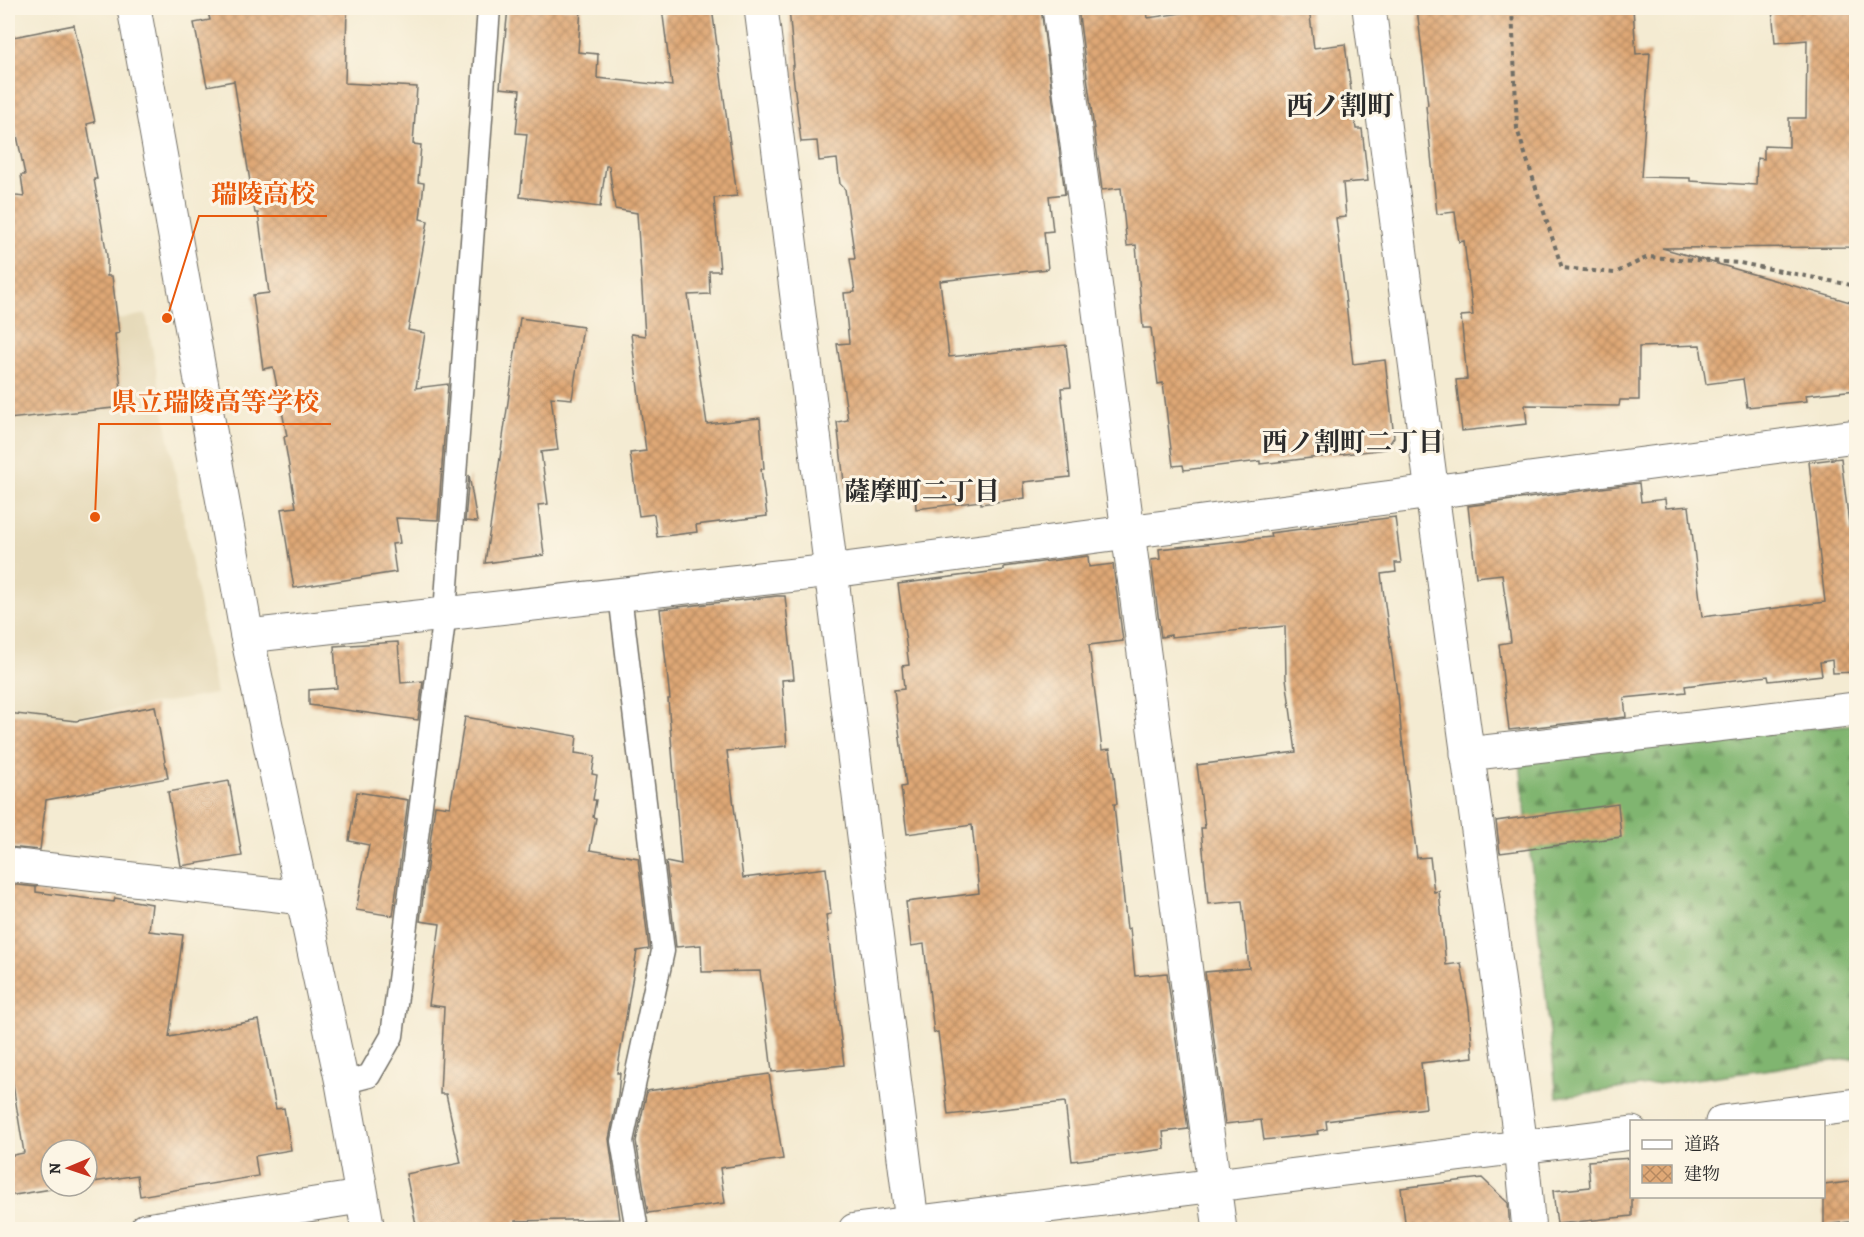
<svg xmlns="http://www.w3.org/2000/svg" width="1864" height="1237" font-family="Alegreya,'Noto Serif JP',serif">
	<defs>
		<pattern id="forest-firs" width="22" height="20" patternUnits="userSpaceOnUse" patternTransform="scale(1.5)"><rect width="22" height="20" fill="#80b570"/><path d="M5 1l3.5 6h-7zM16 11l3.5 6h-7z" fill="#69935c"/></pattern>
		<pattern id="building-cross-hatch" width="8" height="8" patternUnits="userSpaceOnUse" patternTransform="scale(1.5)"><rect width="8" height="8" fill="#dfa876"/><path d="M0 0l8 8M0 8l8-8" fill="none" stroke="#b58961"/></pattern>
	</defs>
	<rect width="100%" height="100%" fill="#fcf5e5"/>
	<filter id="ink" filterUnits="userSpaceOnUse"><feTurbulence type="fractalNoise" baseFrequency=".0167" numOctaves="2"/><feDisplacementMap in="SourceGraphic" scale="12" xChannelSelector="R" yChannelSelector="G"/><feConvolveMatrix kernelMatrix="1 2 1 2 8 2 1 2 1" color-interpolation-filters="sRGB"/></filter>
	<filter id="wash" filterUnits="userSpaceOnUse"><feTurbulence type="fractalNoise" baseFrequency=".008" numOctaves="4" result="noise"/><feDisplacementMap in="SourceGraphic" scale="24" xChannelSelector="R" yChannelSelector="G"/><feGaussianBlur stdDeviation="1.35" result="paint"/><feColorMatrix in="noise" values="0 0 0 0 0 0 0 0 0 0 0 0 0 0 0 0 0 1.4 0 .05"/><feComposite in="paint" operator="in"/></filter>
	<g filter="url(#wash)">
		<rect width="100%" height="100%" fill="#f4ebd2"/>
		<!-- built -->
		<polygon fill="#e6daba" points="146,314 216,694 43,722 8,717 8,341"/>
		<!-- forest -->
		<polygon fill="url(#forest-firs)" stroke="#56704e" stroke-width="1.5" points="1856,724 1856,1058 1557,1097 1519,754"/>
		<g id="blocks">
			<!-- building -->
			<g fill="url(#building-cross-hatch)">
				<polygon points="207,8 347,8 345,83 417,87 413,144 421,145 418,182 424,183 420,219 428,221 408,330 425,333 416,388 448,384 438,520 396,518 400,543 392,544 396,572 294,588 281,509 296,507 284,437 287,436 273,367 263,369 253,295 269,293 258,213 255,213 234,81 207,86 194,23 210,20"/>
				<polygon points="508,8 581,8 578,52 598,54 597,78 672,86 662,8 712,8 737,196 714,198 720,271 709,271 710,294 688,295 707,424 760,418 764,469 761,469 767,516 696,525 697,532 657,537 654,514 639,516 630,453 646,451 631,334 645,336 637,213 615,209 609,166 606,166 600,207 520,197 527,134 516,133 520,90 500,88"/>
				<polygon points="789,8 1041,8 1065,194 1049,196 1053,231 1044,232 1048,269 940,281 949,357 1066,345 1071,387 1061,388 1070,477 1024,482 1025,498 981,504 981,501 916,509 915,490 846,499 837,422 848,420 837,344 849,343 844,293 855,292 850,259 855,259 845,189 840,184 837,159 819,161 817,141 801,142 792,66 794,66"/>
				<polygon points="1078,8 1146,8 1148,18 1215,8 1309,8 1314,48 1345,44 1356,129 1362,129 1368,181 1343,183 1346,217 1336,218 1353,364 1385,360 1394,437 1386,449 1260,464 1260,461 1184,470 1183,465 1173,466 1163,383 1158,384 1151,328 1143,328 1136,245 1127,246 1121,188 1102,190"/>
				<polygon points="1417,8 1633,8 1636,54 1650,53 1641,177 1690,178 1690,181 1756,185 1757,158 1764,159 1764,146 1789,147 1789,118 1806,118 1807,40 1775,43 1772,8 1857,8 1857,34 1853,35 1857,65 1857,247 1662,248 1857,304 1857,390 1806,395 1807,401 1747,407 1743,379 1706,384 1700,345 1639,347 1639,400 1620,400 1619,406 1525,405 1527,424 1462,431 1456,380 1467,379 1461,316 1473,315 1464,241 1459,242 1455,212 1437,214 1426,106 1428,105"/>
				<polygon points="74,25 95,122 87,124 97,179 94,179 107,256 107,276 112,276 119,333 115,334 123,407 8,419 8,195 24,197 21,175 25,175 8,91 8,38"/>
				<polygon points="520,318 583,327 572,399 551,397 558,450 541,452 548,504 538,505 544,555 485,563"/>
				<polygon points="1841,458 1850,532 1857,531 1857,672 1833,673 1832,660 1820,662 1822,675 1769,681 1768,676 1685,686 1686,692 1624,698 1626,717 1509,730 1499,644 1511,642 1502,574 1476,577 1468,506 1639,483 1641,502 1665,499 1666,508 1689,506 1702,617 1825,602 1809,462"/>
				<polygon points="469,475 477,522 465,521"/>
				<polygon points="1395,517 1401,563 1395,563 1396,572 1381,574 1397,694 1398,694 1401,731 1417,858 1430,857 1434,892 1439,891 1446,965 1461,963 1469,1009 1473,1057 1421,1063 1426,1108 1326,1121 1327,1129 1317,1131 1318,1134 1264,1140 1261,1120 1225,1124 1205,972 1249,968 1242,901 1208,904 1201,828 1205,828 1197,765 1296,752 1286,678 1285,626 1171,637 1171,635 1161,637 1151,560 1160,559 1159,549 1271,537 1270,533"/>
				<polygon points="1088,556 1089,567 1113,564 1123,641 1089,645 1102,750 1110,749 1114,775 1117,804 1114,804 1127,929 1130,928 1135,976 1167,973 1188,1129 1163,1132 1165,1149 1072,1161 1065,1102 948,1115 938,1032 934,1033 924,944 911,946 906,902 979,893 972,825 907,834 901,787 906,786 894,690 904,689 902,666 909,665 898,584 1004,570 1004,567"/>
				<polygon points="777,596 785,596 794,679 782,680 787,746 727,751 743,878 826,868 831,914 826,915 844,1065 772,1072 760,971 702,972 701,945 676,947 666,862 681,865 668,699 670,699 660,609"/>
				<polygon points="398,642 401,683 423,681 418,720 309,705 309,690 337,688 334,646"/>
				<polygon points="155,706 168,778 46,800 40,850 8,847 8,713 76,721"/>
				<polygon points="465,717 577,736 575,753 595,756 592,774 597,775 593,800 596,800 593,817 596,818 590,850 638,858 649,949 637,951 617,1073 620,1073 618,1095 609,1139 620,1219 515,1221 516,1230 417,1230 406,1174 461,1163 446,1094 440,1094 444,1007 429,1005 440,924 420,921 435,805 450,807"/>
				<polygon points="229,781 242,856 181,866 168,792"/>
				<polygon points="357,792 408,800 393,916 356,910 369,845 349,841"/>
				<polygon points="1618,804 1621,837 1500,853 1496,821"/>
				<polygon points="8,884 36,887 36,892 114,902 115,898 152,904 149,931 183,935 169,1037 259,1020 276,1109 284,1108 291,1150 255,1156 258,1176 140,1196 137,1175 87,1183 87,1150 51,1150 51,1186 70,1186 8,1196 8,1156 24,1153 8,1054"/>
				<polygon points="769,1074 783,1159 720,1168 725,1203 648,1213 636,1141 647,1091"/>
				<polygon points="1632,1158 1632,1216 1557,1224 1553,1191 1590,1187 1588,1161"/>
				<polygon points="1482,1178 1508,1203 1510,1230 1406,1230 1401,1188"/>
				<polygon points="1857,1181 1857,1221 1824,1225 1824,1185"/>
			</g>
		</g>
	</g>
	<g filter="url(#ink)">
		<use href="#blocks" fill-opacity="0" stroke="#716e65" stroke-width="1.5"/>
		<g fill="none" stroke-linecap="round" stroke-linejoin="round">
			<!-- lane casing -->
			<g stroke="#716e65" stroke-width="25">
				<g id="lane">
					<polyline points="620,595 663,951 622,1141 637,1230"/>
					<polyline points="342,1083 369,1076 392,1036 445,613 489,8"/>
				</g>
			</g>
			<!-- street casing -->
			<g stroke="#716e65" stroke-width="35">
				<g id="street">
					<polyline points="761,8 913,1230"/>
					<polyline points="1059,8 1220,1230"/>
					<polyline points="1369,8 1432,493 1521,1146 1529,1230"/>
					<polyline points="247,636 831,571 1856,436"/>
					<polyline points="1467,754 1856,709"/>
					<polyline points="8,865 303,898"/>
					<polyline points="1722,1122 1856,1105"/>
					<polyline points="855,1230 1632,1133"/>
				</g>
			</g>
			<!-- secondary casing -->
			<g stroke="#716e65" stroke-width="35">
				<g id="secondary">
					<polyline points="134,8 247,636 342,1083 368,1230"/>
					<polyline points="146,1230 360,1197"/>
				</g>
			</g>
			<!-- path -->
			<polyline stroke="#716e65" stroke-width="4" stroke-dasharray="4.5 4.5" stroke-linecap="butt" points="1512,8 1517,129 1562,268 1615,273 1648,257 1740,263 1851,285 1856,285"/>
			<!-- lane -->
			<use href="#lane" stroke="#fff" stroke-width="22"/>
			<!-- street -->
			<use href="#street" stroke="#fff" stroke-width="33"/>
			<!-- secondary -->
			<use href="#secondary" stroke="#fff" stroke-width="33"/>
		</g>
	</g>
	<g text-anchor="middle" stroke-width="6" stroke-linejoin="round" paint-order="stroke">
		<!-- neighbourhood labels -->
		<g font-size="26" font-weight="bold" fill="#2b2b2b" stroke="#fcf5e5">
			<text x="1353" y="451">西ノ割町二丁目</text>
			<text x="922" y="500">薩摩町二丁目</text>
		</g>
		<!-- quarter labels -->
		<g font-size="27" font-weight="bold" fill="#2b2b2b" stroke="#fcf5e5">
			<text x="1340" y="115">西ノ割町</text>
		</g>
	</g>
	<!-- callouts -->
	<path fill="none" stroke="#e8590c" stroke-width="2" d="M167 318L199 216H327M95 517L99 424H331"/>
	<g fill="#e8590c" stroke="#fcf5e5" stroke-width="2">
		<circle cx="167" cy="318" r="6"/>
		<circle cx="95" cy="517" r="6"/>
	</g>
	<g font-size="26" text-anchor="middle" font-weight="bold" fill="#e8590c" stroke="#fcf5e5" stroke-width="6" stroke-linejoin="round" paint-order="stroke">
		<text x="263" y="203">瑞陵高校</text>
		<text x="215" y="411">県立瑞陵高等学校</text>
	</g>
	<!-- margin -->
	<rect width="1864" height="1237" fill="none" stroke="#fcf5e5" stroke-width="30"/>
	<!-- legend -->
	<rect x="1630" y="1120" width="195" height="78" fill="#fcf5e5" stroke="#a8a49b" stroke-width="1.5"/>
	<rect x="1642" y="1140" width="30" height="9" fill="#ffffff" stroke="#a8a49b" stroke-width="1.5"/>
	<text x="1684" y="1150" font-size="18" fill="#2b2b2b">道路</text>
	<rect x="1642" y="1165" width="30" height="18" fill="url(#building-cross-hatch)" stroke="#a8a49b" stroke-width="1.5"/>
	<text x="1684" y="1180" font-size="18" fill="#2b2b2b">建物</text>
	<!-- north arrow -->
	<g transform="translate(69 1168) rotate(268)"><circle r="28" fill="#fcf5e5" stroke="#a8a49b" stroke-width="1.5"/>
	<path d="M0-4.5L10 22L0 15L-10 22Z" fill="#c8321e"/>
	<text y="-9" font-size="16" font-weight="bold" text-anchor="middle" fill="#2b2b2b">N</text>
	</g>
</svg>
